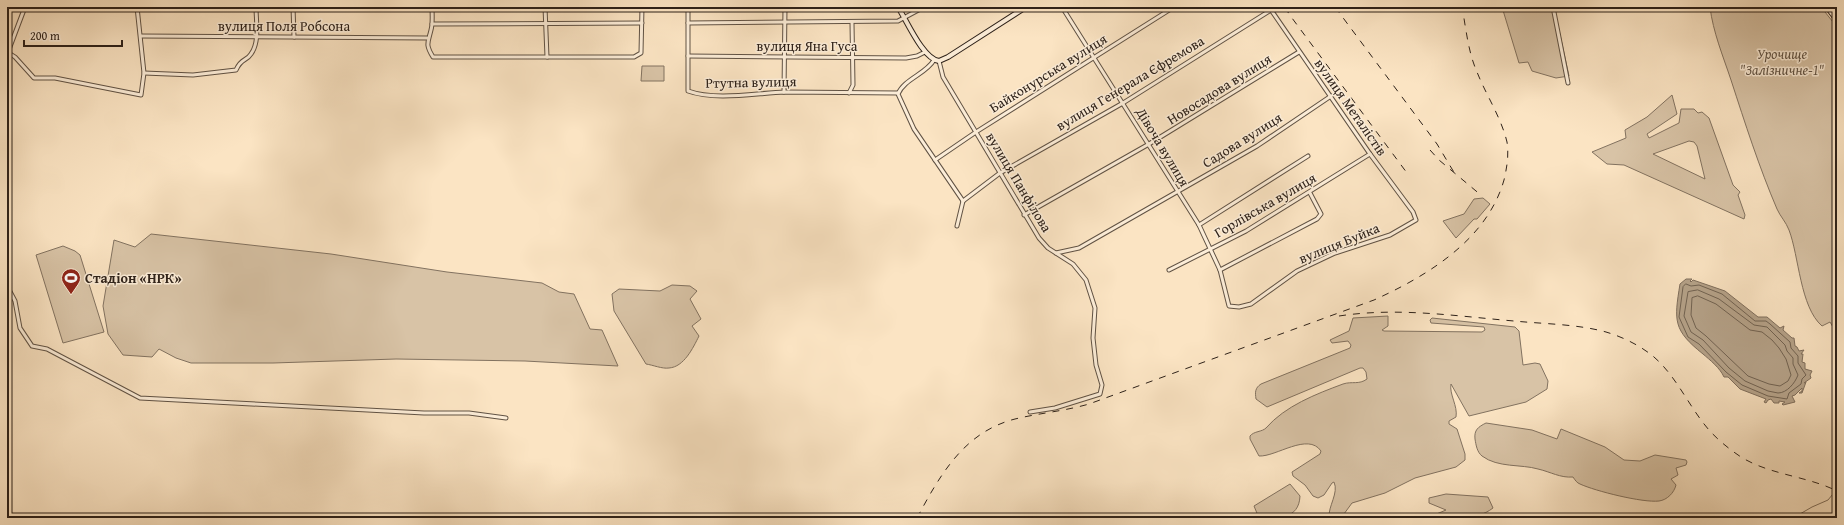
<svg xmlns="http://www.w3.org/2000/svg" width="1844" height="525" font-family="'Gentium Book Plus',serif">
	<rect width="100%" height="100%" fill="#fbe4c3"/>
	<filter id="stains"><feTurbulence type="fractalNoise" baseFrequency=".005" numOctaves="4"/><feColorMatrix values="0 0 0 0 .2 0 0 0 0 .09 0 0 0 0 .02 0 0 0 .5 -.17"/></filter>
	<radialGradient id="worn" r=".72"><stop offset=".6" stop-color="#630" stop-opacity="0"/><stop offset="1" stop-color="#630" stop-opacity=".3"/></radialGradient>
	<!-- green -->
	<g fill="#d8c3a6" stroke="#827260" fill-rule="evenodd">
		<polygon points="1502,7 1554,7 1569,76 1556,78 1532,71 1528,62 1519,63"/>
		<path d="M 1710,7 L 1821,7 L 1837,27 L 1837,334 L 1830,322 L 1822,326 C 1800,307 1799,256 1789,230 C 1786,222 1780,216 1777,209 C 1759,167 1745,123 1731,80 C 1723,56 1713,32 1710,7 Z"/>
		<polygon points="642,66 664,66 664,81 641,81"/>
		<path d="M 1672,95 L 1677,114 L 1647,134 L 1649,138 L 1679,123 L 1681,109 L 1694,109 L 1698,113 L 1702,112 L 1709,118 L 1733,185 L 1740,192 L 1738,195 L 1745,215 L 1744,219 L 1624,165 L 1607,164 L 1592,152 L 1626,138 L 1625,130 L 1647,117 ZM 1689,141 L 1694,142 L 1697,146 L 1705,179 L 1653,154 Z"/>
		<polygon points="1483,198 1490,204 1477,219 1474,219 1456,238 1443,221 1464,214 1474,199"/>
		<polygon points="151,234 331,254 447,272 542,283 559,292 574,294 590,329 602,330 618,366 525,361 396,359 273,363 191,363 176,358 159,349 152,357 123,355 108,334 103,306 114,240 135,247"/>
		<polygon points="63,246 75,251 80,255 104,332 63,343 36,255"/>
		<path d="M 672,285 L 690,286 L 697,291 L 690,299 L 701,319 L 692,326 L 699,336 C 693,348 684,367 669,368 C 662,369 653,365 646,364 L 614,311 L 612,294 L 619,289 L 660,291 Z"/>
		<path d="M 1388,316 L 1388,326 L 1382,330 L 1384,331 L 1482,332 L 1485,330 L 1484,327 L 1431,323 L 1430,320 L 1432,318 L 1515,327 L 1519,331 L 1523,365 L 1535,363 L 1540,364 L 1548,381 L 1547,389 L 1526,402 L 1469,416 L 1451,384 C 1449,394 1458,406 1456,417 L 1449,421 L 1449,424 L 1457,429 L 1465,454 L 1465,460 L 1456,467 L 1415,478 L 1385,493 L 1352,503 L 1341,518 L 1329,518 C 1328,506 1339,493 1334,482 L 1332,483 L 1324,495 L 1318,498 L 1313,496 L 1305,485 L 1293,476 L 1292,472 L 1320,454 L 1321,451 C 1308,432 1276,457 1259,456 L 1250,439 L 1250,436 C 1254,431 1262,432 1266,428 C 1285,406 1316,394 1343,384 C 1352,381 1359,385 1367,379 L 1366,372 L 1363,368 L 1360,368 L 1267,407 L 1256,399 C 1255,392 1255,388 1261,384 L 1350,348 L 1351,345 L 1348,341 L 1332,343 L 1330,340 L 1349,331 L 1353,318 Z"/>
		<path d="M 1486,423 L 1532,430 L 1557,439 L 1561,429 L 1605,447 L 1624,460 L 1640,461 L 1655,455 L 1686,460 L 1687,462 L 1686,465 L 1676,468 L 1678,475 L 1671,479 L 1676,485 C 1674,493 1667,500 1659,501 C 1643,503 1595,491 1580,484 C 1577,483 1575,480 1573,477 C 1560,478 1551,472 1538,469 C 1521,464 1498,468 1482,456 C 1477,452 1476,445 1475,439 C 1474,430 1478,427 1486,423 Z"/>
		<path d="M 1290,484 L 1300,496 C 1299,520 1277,518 1259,518 L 1254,506 Z"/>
		<path d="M 1446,494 L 1488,497 L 1493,508 C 1475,522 1449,518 1427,518 L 1446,510 L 1429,503 L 1429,498 Z"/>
	</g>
	<!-- water -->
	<path fill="#b5a289" stroke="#7f6e5c" d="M 1686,279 L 1692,279 L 1690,281 L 1691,282 L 1693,280 L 1725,291 L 1758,317 L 1767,317 L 1780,328 L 1784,326 L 1783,330 L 1792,338 L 1794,338 L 1795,346 L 1797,347 L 1799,351 L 1804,350 L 1801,354 L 1803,354 L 1802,362 L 1805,363 L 1805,369 L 1812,371 L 1810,375 L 1811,378 L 1804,383 L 1806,382 L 1802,393 L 1799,393 L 1802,391 L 1802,388 L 1795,395 L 1792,396 L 1795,402 L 1783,405 L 1782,404 L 1785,402 L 1779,401 L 1779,403 L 1774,403 L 1771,399 L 1768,400 L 1766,403 L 1764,402 L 1766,399 L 1740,389 L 1728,377 L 1724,377 C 1720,368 1710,360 1703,354 C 1673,330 1674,321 1680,284 Z"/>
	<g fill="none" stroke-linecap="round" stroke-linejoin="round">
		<!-- shore -->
		<g stroke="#716251" stroke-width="1">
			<polygon points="1686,284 1691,286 1699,285 1722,294 1755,321 1766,321 1770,324 1790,342 1791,348 1798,356 1798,363 1806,375 1802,379 1801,384 1789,393 1787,399 1768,396 1742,385 1726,372 1699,344 1688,337 1679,317 1683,287"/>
			<path d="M 1698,290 L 1719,299 L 1754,325 L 1767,327 L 1785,345 L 1787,351 L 1793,358 L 1793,364 L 1798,375 C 1795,383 1787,393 1778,393 L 1768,391 L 1745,381 L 1729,368 L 1703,340 L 1691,332 L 1684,316 L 1688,292 Z"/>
			<polygon points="1698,296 1716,304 1750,330 1762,332 1772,340 1779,348 1786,359 1791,375 1788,381 1780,386 1769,384 1748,376 1706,336 1696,328 1691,315 1692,298"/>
		</g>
		<!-- stream -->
		<polyline stroke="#7f6e5c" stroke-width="1" points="1793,518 1812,507 1828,500 1837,489"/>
		<!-- street casing -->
		<g stroke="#605244" stroke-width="5">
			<g id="street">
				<polyline points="293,7 294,37"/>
				<path d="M 432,7 C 432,14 433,23 431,30 C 428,43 425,44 433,57 L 634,57 L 641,53 L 642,7"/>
				<polyline points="545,7 547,57"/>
				<path d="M 688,7 L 688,91 C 716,101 756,93 785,92 C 823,92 861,93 898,93"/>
				<polyline points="1062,7 1199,225 1220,270 1229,306 1239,307 1251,304 1297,271 1335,253 1390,235 1416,220 1413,212 1370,154 1269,7"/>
				<polyline points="1553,7 1568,83"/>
				<polyline points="688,23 898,21 924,7"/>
				<polyline points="432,24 642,23"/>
				<polyline points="141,36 427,38"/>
				<polyline points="7,52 15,57 34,78 55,78 141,95 144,73 137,7"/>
				<polyline points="8,52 25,7"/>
				<polyline points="688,56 906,58 917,56 925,52"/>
				<path d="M 934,60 C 926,74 904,79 898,94 L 914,129 L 963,201"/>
				<polyline points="939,61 943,77 1039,238 1048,248 1073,264 1086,280 1095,308 1093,338 1096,365 1102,385 1100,394 1055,408 1030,412"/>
				<path d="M 144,73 L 193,75 L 236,70 C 242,57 246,62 251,54 C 260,42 256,21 256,7"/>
				<polyline points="784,92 785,7"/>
				<polyline points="849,93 853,85 852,23"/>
				<polyline points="935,160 976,132 1174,7"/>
				<polyline points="963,201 1000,173 1123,103 1271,10"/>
				<polyline points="1024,215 1149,144 1299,52"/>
				<polyline points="1199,225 1308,156"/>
				<polyline points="957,226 963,201"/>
				<polyline points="1056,253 1079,248 1257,146 1331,96"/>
				<polyline points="1169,270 1246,231 1370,154"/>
				<polyline points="1220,270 1317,219 1321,214 1310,193"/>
				<polyline points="7,286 15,301 20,328 32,346 47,349 140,398 424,413 469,413 506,418"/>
			</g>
		</g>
		<!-- secondary casing -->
		<g stroke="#2d2119" stroke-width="6">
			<g id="secondary">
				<path d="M 898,7 C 907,21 923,59 939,61 L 948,57 L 1026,7"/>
				<polyline points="1827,7 1837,20"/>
			</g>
		</g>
		<!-- street -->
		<use href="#street" stroke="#fcedd8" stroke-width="3"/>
		<!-- secondary -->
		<use href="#secondary" stroke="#fcedd8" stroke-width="4"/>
		<!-- rail -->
		<g stroke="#2d2119" stroke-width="1" stroke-dasharray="7 7" stroke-linecap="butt">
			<polyline points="1285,7 1289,14 1407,173"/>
			<polyline points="1335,7 1437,144 1455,174"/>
			<polyline points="1430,150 1439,160 1482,196"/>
			<path d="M 1339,316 C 1398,307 1455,316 1514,321 C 1544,324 1577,324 1606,332 C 1623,337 1641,346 1654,357 C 1677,377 1689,407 1709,430 C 1718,440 1729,449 1741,457 C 1770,475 1807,476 1837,491"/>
			<path d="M 917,518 C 940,475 964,432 1015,419 C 1040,413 1065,411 1089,404 L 1374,300 C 1427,276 1487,240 1504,180 C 1507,167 1509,155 1507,142 C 1501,117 1486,95 1477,72 C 1468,52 1466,28 1462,7"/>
		</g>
	</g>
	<!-- icons -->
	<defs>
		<g id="stadium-pin" transform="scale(1)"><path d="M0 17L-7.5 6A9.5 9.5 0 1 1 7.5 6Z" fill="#8f2418" stroke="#fcedd8"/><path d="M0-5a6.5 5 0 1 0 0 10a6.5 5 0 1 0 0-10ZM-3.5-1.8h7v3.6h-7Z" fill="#fff"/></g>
	</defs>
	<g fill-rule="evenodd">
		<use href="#stadium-pin" x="71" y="278"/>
	</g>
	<g text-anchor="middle" stroke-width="3" stroke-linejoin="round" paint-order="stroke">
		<!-- street labels -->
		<g font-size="14" fill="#2d2119" stroke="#fcedd8">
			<text x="284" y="31">вулиця Поля Робсона</text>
			<text x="807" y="51">вулиця Яна Гуса</text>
			<text transform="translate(1048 73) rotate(-32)" y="5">Байконурська вулиця</text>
			<text transform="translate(751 82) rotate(-1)" y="5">Ртутна вулиця</text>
			<text transform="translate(1130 83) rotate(-31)" y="5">вулиця Генерала Єфремова</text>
			<text transform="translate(1219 89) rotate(-32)" y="5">Новосадова вулиця</text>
			<text transform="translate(1351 107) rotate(55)" y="5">вулиця Металістів</text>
			<text transform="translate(1242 140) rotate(-32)" y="5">Садова вулиця</text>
			<text transform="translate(1163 147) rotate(59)" y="5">Дівоча вулиця</text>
			<text transform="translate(1019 182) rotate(59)" y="5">вулиця Панфілова</text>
			<text transform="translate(1265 205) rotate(-30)" y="5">Горлівська вулиця</text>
			<text transform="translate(1339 243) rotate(-22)" y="5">вулиця Буйка</text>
		</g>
		<!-- park labels -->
		<g font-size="14" font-style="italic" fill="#605243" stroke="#fcedd8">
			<text x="1782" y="59">Урочище<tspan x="1782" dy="16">"Залізничне-1"</tspan></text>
		</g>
		<!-- poi labels -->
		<g font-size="14" font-weight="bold" fill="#2d2119" stroke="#fcedd8" text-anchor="start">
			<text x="85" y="283">Стадіон «НРК»</text>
		</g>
	</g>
	<!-- margin -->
	<rect width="1844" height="525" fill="none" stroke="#fbe4c3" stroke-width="24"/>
	<rect x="8" y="8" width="1828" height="509" fill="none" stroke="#2d2119" stroke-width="2"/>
	<rect x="12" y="12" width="1820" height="501" fill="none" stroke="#2d2119"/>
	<!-- scale -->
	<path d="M24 40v6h98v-6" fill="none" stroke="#2d2119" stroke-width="2"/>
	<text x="30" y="40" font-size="12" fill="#2d2119" stroke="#fcedd8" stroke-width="3" paint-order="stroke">200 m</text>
	<rect width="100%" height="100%" filter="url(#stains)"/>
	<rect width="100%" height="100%" fill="url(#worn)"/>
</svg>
